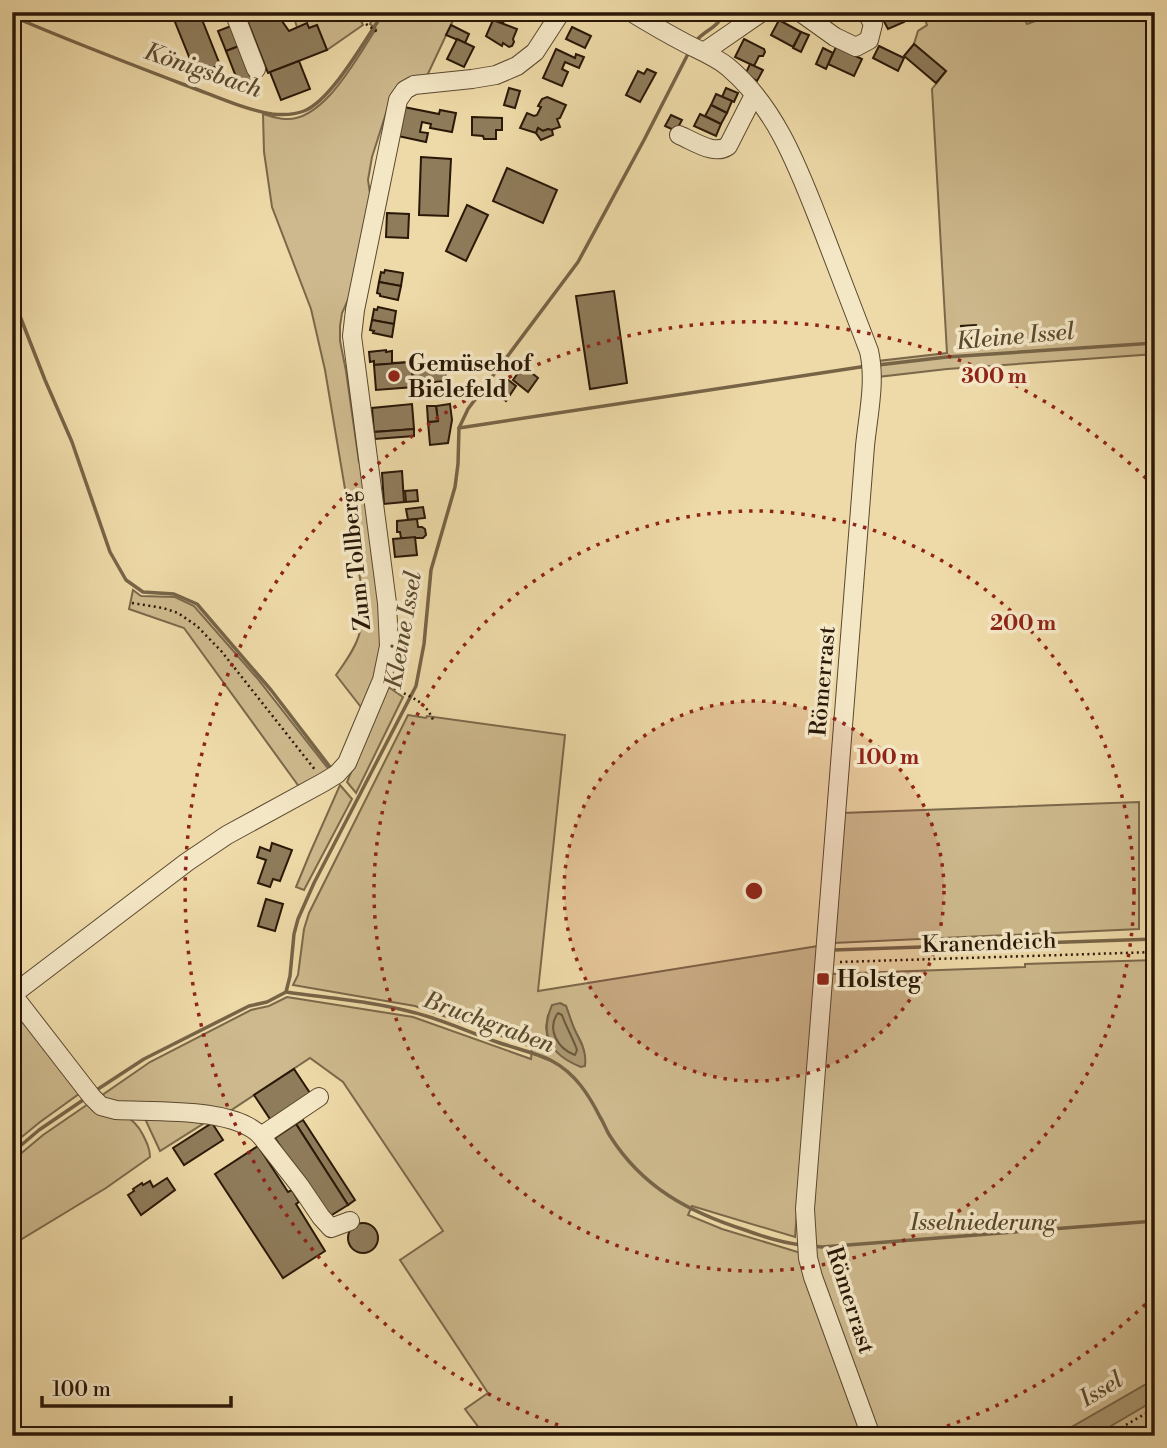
<svg xmlns="http://www.w3.org/2000/svg" width="1167" height="1448" font-family="'Libre Bodoni',serif">
	<rect width="100%" height="100%" fill="#eedaa8"/>
	<filter id="stains"><feTurbulence type="fractalNoise" baseFrequency=".00286" numOctaves="4"/><feColorMatrix values="0 0 0 0 .2 0 0 0 0 .09 0 0 0 0 .02 0 0 0 .5 -.17"/></filter>
	<radialGradient id="worn" r=".72"><stop offset=".6" stop-color="#630" stop-opacity="0"/><stop offset="1" stop-color="#630" stop-opacity=".3"/></radialGradient>
	<!-- green -->
	<g fill="#cdb98d" stroke="#7b684a" stroke-width="2" fill-rule="evenodd">
		<polygon points="296,12 357,12 363,25 327,50 317,25 309,28 297,27 294,18"/>
		<path d="M 376,12 L 457,12 L 426,78 L 389,104 L 372,157 L 368,180 L 371,200 L 352,291 L 342,313 L 340,326 L 340,341 L 346,371 L 359,462 L 363,467 L 384,651 L 364,711 L 336,675 C 363,638 364,629 361,584 L 325,370 L 311,309 L 272,207 L 264,152 L 263,114 C 270,116 278,119 285,119 C 324,122 357,57 376,29 L 370,24 Z"/>
		<polygon points="922,12 1021,12 1027,24 1055,14 1055,12 1155,12 1155,303 1146,339 1155,339 1155,354 947,369 877,377 878,361 947,353 932,89 946,71 914,44 918,31 927,25"/>
		<polygon points="133,590 141,596 175,597 194,606 257,678 330,771 300,788 184,628 129,609"/>
		<polygon points="387,686 403,697 356,793 347,782"/>
		<path d="M 408,715 L 426,718 L 427,716 L 565,735 L 538,991 L 818,946 L 795,1237 L 692,1206 L 688,1215 L 722,1229 L 801,1253 L 866,1436 L 485,1436 L 465,1409 L 488,1393 L 400,1260 L 443,1231 L 343,1082 L 310,1058 L 224,1115 L 127,1108 L 98,1098 L 150,1062 L 251,1010 L 269,1006 L 287,997 L 413,1017 L 531,1059 L 532,1047 L 415,1006 L 293,985 L 298,975 L 304,929 L 309,913 ZM 566,1006 C 569,1014 571,1022 574,1029 C 579,1039 584,1044 584,1056 L 548,1041 L 546,1027 L 548,1015 Z"/>
		<polygon points="340,785 352,799 304,890 296,887 310,853"/>
		<polygon points="1139,802 1139,929 834,943 842,813"/>
		<polygon points="1155,960 1155,1436 876,1436 811,1252 829,974 1025,967 1025,964"/>
		<polygon points="12,1008 83,1091 40,1122 12,1145"/>
		<path d="M 91,1102 C 112,1109 133,1114 143,1135 C 147,1143 150,1149 150,1157 L 106,1188 L 12,1245 L 12,1161 L 43,1135 Z"/>
		<polygon points="147,1117 209,1120 160,1151 146,1121"/>
	</g>
	<!-- water -->
	<g fill="#ab9871" stroke="#776447" stroke-width="2">
		<path d="M 560,1003 L 566,1006 C 569,1014 571,1021 574,1028 C 580,1042 587,1050 585,1066 L 581,1067 C 551,1055 539,1036 552,1005 Z"/>
		<polygon points="1155,1379 1155,1400 1094,1436 1056,1436"/>
	</g>
	<g fill="none" stroke-linecap="round" stroke-linejoin="round">
		<!-- shore -->
		<path stroke="#6a583c" stroke-width="2" d="M 558,1013 L 562,1015 C 566,1027 573,1038 577,1050 L 575,1055 C 558,1049 546,1029 558,1013 Z"/>
		<!-- stream -->
		<g stroke="#776447" stroke-width="3.5">
			<path d="M 12,19 L 21,20 C 75,43 130,64 185,85 C 213,95 242,109 272,114 C 282,115 294,115 304,111 C 332,100 366,38 384,12"/>
			<path d="M 695,42 C 704,30 719,28 724,12"/>
			<polyline points="12,280 16,306 45,380 72,442 110,552 126,580 143,592 174,594 197,604 271,690 330,767"/>
			<polyline points="878,365 947,357 1155,343"/>
			<polyline points="459,428 468,409 578,262 644,140 689,52"/>
			<polyline points="833,950 1155,939"/>
			<path d="M 286,992 C 328,998 371,1001 412,1012 C 441,1019 469,1032 497,1042 C 514,1048 537,1053 552,1061 C 575,1073 589,1095 600,1117 C 604,1123 606,1130 610,1136 C 643,1188 689,1212 745,1230 C 764,1237 782,1243 802,1245"/>
			<polyline points="95,1091 144,1059 249,1006 267,1002 286,992 290,976 294,934 298,919 314,883 416,686 424,644 431,570 455,487 458,464 459,428 867,366"/>
			<polyline points="12,1153 39,1130 86,1098"/>
			<polyline points="813,1246 822,1247 1155,1221"/>
		</g>
	</g>
	<!-- building -->
	<g fill="#8f7c5b" stroke="#291707" stroke-width="2">
		<polygon points="171,12 199,12 220,65 196,74"/>
		<polygon points="244,12 278,12 282,21 289,31 307,23 309,28 317,25 327,50 268,73"/>
		<polygon points="489,12 500,12 507,15 503,23 487,17"/>
		<polygon points="879,12 899,12 904,22 888,29"/>
		<polygon points="493,20 517,29 513,39 514,42 512,46 509,47 503,43 502,46 486,36"/>
		<polygon points="779,20 801,32 793,47 771,35"/>
		<polygon points="451,25 469,34 465,43 446,35"/>
		<polygon points="231,26 239,46 226,51 218,31"/>
		<polygon points="572,27 591,36 585,48 566,39"/>
		<polygon points="801,32 809,35 801,52 793,48"/>
		<polygon points="457,39 474,47 464,67 447,59"/>
		<polygon points="744,39 764,49 765,52 763,56 759,56 754,66 735,57"/>
		<polygon points="914,44 946,71 936,83 904,56"/>
		<polygon points="239,46 253,82 240,87 226,51"/>
		<polygon points="879,46 904,58 898,71 873,58"/>
		<polygon points="836,47 862,59 854,76 828,64"/>
		<polygon points="823,48 833,53 826,69 816,64"/>
		<polygon points="556,49 575,58 576,54 584,57 579,68 565,62 562,69 568,72 562,86 543,78"/>
		<polygon points="299,61 310,89 281,100 270,72"/>
		<polygon points="750,64 763,70 757,81 745,75"/>
		<polygon points="647,69 656,73 640,102 626,95 638,71 644,74"/>
		<polygon points="509,88 520,91 515,108 504,105"/>
		<polygon points="726,88 738,93 734,102 722,97"/>
		<polygon points="716,94 732,101 727,113 711,105"/>
		<polygon points="547,97 566,105 560,118 557,119 560,127 551,130 548,129 543,131 538,128 536,133 520,128 527,113 534,116 537,115 541,107 538,106 542,99"/>
		<polygon points="711,105 727,113 721,124 705,116"/>
		<polygon points="404,107 439,114 440,110 456,113 452,132 430,128 431,124 422,122 420,132 428,133 426,142 398,136"/>
		<polygon points="700,114 721,124 716,136 694,126"/>
		<polygon points="671,115 682,120 676,131 665,126"/>
		<polygon points="472,117 502,118 502,130 496,130 496,139 484,139 483,136 472,135"/>
		<polygon points="538,128 543,131 548,129 552,130 553,135 541,140 536,133"/>
		<polygon points="421,157 451,159 448,216 419,215"/>
		<polygon points="507,168 557,190 543,223 493,201"/>
		<polygon points="467,205 488,215 466,261 446,251"/>
		<polygon points="387,213 409,214 408,238 386,237"/>
		<polygon points="385,270 403,273 401,286 379,282 381,272 384,273"/>
		<polygon points="379,282 401,286 398,300 380,296 380,294 377,293"/>
		<polygon points="614,291 627,383 590,389 576,296"/>
		<polygon points="378,307 396,311 394,324 372,320 374,309 377,310"/>
		<polygon points="372,320 394,324 392,337 373,333 374,331 370,330"/>
		<polygon points="976,325 977,338 962,339 961,326"/>
		<polygon points="386,350 386,352 392,351 392,363 411,362 374,365 374,361 370,362 369,352"/>
		<polygon points="411,362 414,387 376,390 374,365"/>
		<polygon points="445,362 446,381 423,383 423,381 413,382 412,365"/>
		<polygon points="523,366 538,378 528,392 513,380"/>
		<polygon points="507,379 516,386 506,401 497,394"/>
		<polygon points="412,404 414,429 374,432 372,408"/>
		<polygon points="450,404 452,420 448,443 430,445 428,422 438,421 436,406"/>
		<polygon points="427,406 436,406 438,421 428,422"/>
		<polygon points="414,429 414,436 375,439 374,432"/>
		<polygon points="402,471 404,502 384,504 382,473"/>
		<polygon points="417,490 418,501 406,502 405,491"/>
		<polygon points="423,507 425,518 408,520 406,509"/>
		<polygon points="417,519 418,527 422,527 425,529 426,535 423,538 401,538 400,532 397,532 397,521"/>
		<polygon points="415,537 417,555 395,557 393,539"/>
		<polygon points="272,843 292,850 280,881 273,879 270,887 258,883 266,860 257,857 260,847 270,851"/>
		<polygon points="266,899 283,904 275,931 258,926"/>
		<polygon points="294,1069 312,1096 272,1122 254,1095"/>
		<polygon points="303,1120 355,1200 348,1205 296,1124"/>
		<polygon points="212,1123 223,1140 184,1165 173,1148"/>
		<polygon points="296,1124 348,1205 327,1218 275,1138"/>
		<polygon points="258,1146 288,1192 292,1190 299,1202 296,1204 325,1251 283,1278 215,1174"/>
		<polygon points="167,1178 175,1190 141,1215 128,1195 134,1191 133,1189 142,1183 143,1185 150,1181 153,1187"/>
		<circle cx="363" cy="1238" r="15"/>
	</g>
	<g fill="none" stroke-linecap="round" stroke-linejoin="round">
		<!-- minor casing -->
		<g stroke="#5a482f" stroke-width="20">
			<g id="minor">
				<polyline points="234,12 256,69"/>
				<path d="M 631,12 C 649,23 668,34 687,44 C 701,51 716,57 728,67 C 778,109 800,173 823,231 C 838,271 854,311 869,351 C 876,382 868,415 865,446 L 805,1209 L 808,1258 L 813,1277 L 871,1436"/>
				<polyline points="800,12 835,37 856,47 869,40 873,24 866,12"/>
				<polyline points="704,52 762,12"/>
				<path d="M 679,135 C 694,141 714,156 728,146 L 754,95"/>
				<polyline points="12,995 187,862 227,835 324,782 337,774 347,763 382,680 389,646 387,603 352,336 355,310 398,100 405,90 414,85 472,79 496,75 517,66 535,52 561,12"/>
				<path d="M 13,995 L 92,1097 L 101,1106 L 116,1110 C 154,1112 234,1107 261,1136 L 300,1186 L 321,1217 L 331,1228 L 350,1221"/>
				<polyline points="261,1136 319,1097"/>
			</g>
		</g>
		<!-- path -->
		<g stroke="#291707" stroke-width="2.5" stroke-dasharray="2 3.5" stroke-linecap="butt">
			<polyline points="366,24 379,33"/>
			<polyline points="132,603 163,608 178,613 197,626 222,652 316,771"/>
			<path d="M 394,688 C 413,699 425,700 434,722"/>
			<polyline points="840,962 1155,952"/>
			<polyline points="1107,1436 1155,1408"/>
		</g>
		<!-- minor -->
		<use href="#minor" stroke="#f4e7c6" stroke-width="18"/>
	</g>
	<!-- distance rings -->
	<circle cx="754" cy="891" r="190" fill="#8f2418" fill-opacity=".12"/>
	<g fill="none" stroke="#8f2418" stroke-width="3.5" stroke-dasharray="3.5 7">
		<circle cx="754" cy="891" r="190"/>
		<circle cx="754" cy="891" r="380"/>
		<path d="M1153 1297A569 569 0 0 1 920 1435M588 1435A569 569 0 1 1 1153 485"/>
	</g>
	<!-- markers -->
	<g fill="#8f2418" stroke="#f4e7c6" stroke-width="2.5">
		<circle cx="394" cy="376" r="7"/>
		<rect x="816" y="972" width="14" height="14" rx="3.5"/>
	</g>
	<g text-anchor="middle" stroke-width="7" stroke-linejoin="round" paint-order="stroke">
		<!-- poi labels -->
		<g font-size="23" font-weight="bold" fill="#291707" stroke="#f4e7c6" text-anchor="start">
			<text x="408" y="371">Gemüsehof<tspan x="408" dy="26">Bielefeld</tspan></text>
			<text x="837" y="987">Holsteg</text>
		</g>
		<!-- street labels -->
		<g font-size="23" fill="#291707" stroke="#f4e7c6">
			<text transform="translate(355 561) rotate(-96)" y="8">Zum Tollberg</text>
			<text transform="translate(822 681) rotate(-85)" y="8">Römerrast</text>
			<text transform="translate(989 942) rotate(-2)" y="8">Kranendeich</text>
			<text transform="translate(851 1300) rotate(72)" y="8">Römerrast</text>
		</g>
		<!-- park labels -->
		<g font-size="23" font-style="italic" fill="#5a482f" stroke="#f4e7c6">
			<text x="983" y="1230">Isselniederung</text>
		</g>
		<!-- water labels -->
		<g font-size="24" font-style="italic" fill="#5d4b31" stroke="#f4e7c6">
			<text transform="translate(203 70) rotate(19)" y="8">Königsbach</text>
			<text transform="translate(1015 336) rotate(-5)" y="8">Kleine Issel</text>
			<text transform="translate(403 630) rotate(-80)" y="8">Kleine Issel</text>
			<text transform="translate(489 1022) rotate(20)" y="8">Bruchgraben</text>
			<text transform="translate(1101 1389) rotate(-31)" y="8">Issel</text>
		</g>
	</g>
	<circle cx="754" cy="891" r="10" fill="#8f2418" stroke="#f4e7c6" stroke-width="3.5"/>
	<g font-size="21" text-anchor="middle" font-weight="bold" fill="#8f2418" stroke="#f4e7c6" stroke-width="7" stroke-linejoin="round" paint-order="stroke">
		<text x="994" y="383">300 m</text>
		<text x="1023" y="630">200 m</text>
		<text x="888" y="764">100 m</text>
	</g>
	<!-- margin -->
	<rect width="1167" height="1448" fill="none" stroke="#eedaa8" stroke-width="42"/>
	<rect x="14" y="14" width="1139" height="1420" fill="none" stroke="#291707" stroke-width="3.5"/>
	<rect x="21" y="21" width="1125" height="1406" fill="none" stroke="#291707" stroke-width="2"/>
	<!-- scale -->
	<path d="M42 1396v10h189v-10" fill="none" stroke="#291707" stroke-width="3.5"/>
	<text x="52" y="1396" font-size="21" fill="#291707" stroke="#f4e7c6" stroke-width="5" paint-order="stroke">100 m</text>
	<rect width="100%" height="100%" filter="url(#stains)"/>
	<rect width="100%" height="100%" fill="url(#worn)"/>
</svg>
